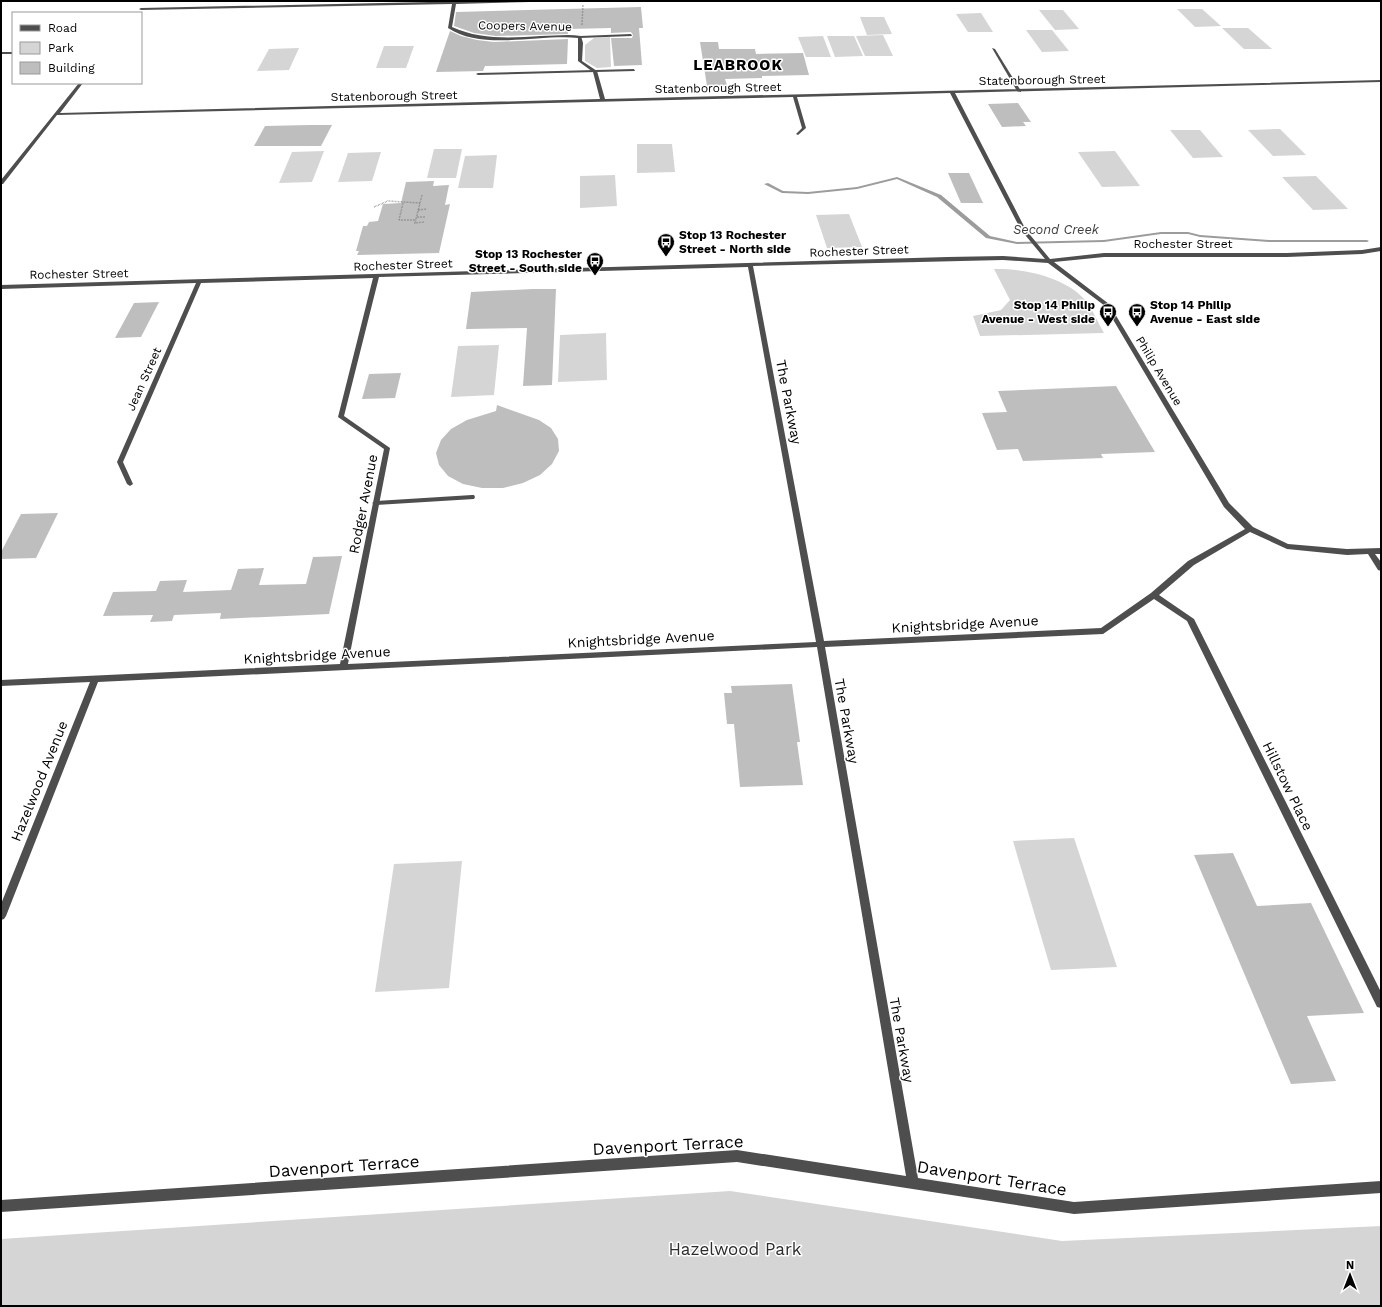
<svg xmlns="http://www.w3.org/2000/svg" width="1382" height="1307" font-family="'Work Sans',sans-serif">
	<rect width="100%" height="100%" fill="#fff"/>
	<!-- green -->
	<g fill="#d5d5d5">
		<polygon points="1177,9 1202,9 1221,26 1195,27"/>
		<polygon points="1039,10 1063,10 1079,29 1055,30"/>
		<polygon points="981,13 993,32 968,32 956,14"/>
		<polygon points="860,17 884,17 892,34 867,35"/>
		<polygon points="1222,28 1248,28 1272,49 1244,49"/>
		<polygon points="1026,30 1052,30 1069,51 1042,52"/>
		<polygon points="883,35 893,56 865,56 856,36"/>
		<polygon points="823,36 831,57 806,57 798,37"/>
		<polygon points="827,36 854,36 863,56 835,57"/>
		<polygon points="610,37 611,67 597,68 585,61 585,45 594,38"/>
		<polygon points="384,46 414,46 406,68 376,68"/>
		<polygon points="299,48 289,70 257,71 269,49"/>
		<polygon points="1280,129 1306,155 1273,156 1248,130"/>
		<polygon points="1170,130 1200,130 1223,157 1193,158"/>
		<polygon points="637,144 672,144 675,172 637,173"/>
		<polygon points="434,149 462,149 456,178 427,178"/>
		<polygon points="324,151 312,182 279,183 292,152"/>
		<polygon points="1115,151 1140,186 1102,187 1078,152"/>
		<polygon points="381,152 372,181 338,182 348,153"/>
		<polygon points="497,155 493,188 458,188 465,156"/>
		<polygon points="615,175 617,206 580,208 580,176"/>
		<polygon points="1316,176 1348,209 1313,210 1282,177"/>
		<polygon points="849,214 862,247 827,248 816,215"/>
		<path d="M 994,269 C 1022,268 1066,277 1086,301 C 1093,310 1098,323 1104,333 L 980,336 L 973,316 L 1001,310 L 1010,300 Z"/>
		<polygon points="606,333 607,380 558,382 560,335"/>
		<polygon points="499,345 494,395 451,397 458,346"/>
		<polygon points="1074,838 1117,967 1051,970 1013,841"/>
		<polygon points="462,861 449,988 375,992 394,864"/>
		<polygon points="730,1191 1062,1241 1381,1226 1381,1306 1,1306 1,1239"/>
	</g>
	<g fill="none" stroke-linecap="round" stroke-linejoin="round">
		<!-- stream -->
		<polygon fill="#9c9c9c" fill-rule="evenodd" points="897,177 941,195 990,236 1017,242 1104,240 1161,232 1188,232 1200,235 1269,240 1367,240 1369,241 1367,242 1269,242 1200,237 1188,234 1161,234 1104,242 1017,244 986,238 937,197 897,179 857,189 808,194 782,193 764,184 768,183 783,191 808,192 857,187"/>
	</g>
	<!-- building -->
	<g fill="#bebebe">
		<polygon points="641,7 643,28 639,28 642,65 614,66 611,38 632,38 633,35 631,32 611,33 611,28 568,29 568,34 496,36 474,33 454,26 456,12"/>
		<polygon points="450,31 461,36 477,40 494,42 568,39 567,64 485,66 483,71 436,72"/>
		<polygon points="700,42 718,42 719,49 755,49 756,54 803,53 809,75 762,76 762,78 725,79 727,85 707,86"/>
		<polygon points="1018,103 1031,122 1023,122 1026,126 1002,127 988,104"/>
		<polygon points="310,125 332,125 321,146 254,146 265,126"/>
		<polygon points="948,173 969,173 983,203 961,203"/>
		<polygon points="434,181 433,186 449,185 445,205 450,204 439,253 357,255 359,251 356,251 363,226 367,226 369,222 378,221 383,204 401,203 406,182"/>
		<polygon points="533,289 556,289 552,385 523,386 527,328 466,329 471,292"/>
		<polygon points="159,302 141,337 115,338 134,303"/>
		<polygon points="401,373 395,398 362,399 369,374"/>
		<polygon points="1116,386 1155,452 1101,454 1103,458 1023,461 1018,449 997,450 982,413 1007,412 998,391"/>
		<polygon points="497,405 539,420 551,428 558,439 559,451 552,464 540,475 523,483 503,488 482,488 463,484 448,476 439,465 436,453 441,440 451,429 467,420 496,411"/>
		<polygon points="58,513 36,558 1,559 1,552 21,514"/>
		<polygon points="342,556 329,614 220,619 221,613 174,615 172,621 150,622 153,615 103,616 113,592 156,591 160,581 187,580 183,592 231,590 238,569 264,568 259,585 306,584 313,557"/>
		<polygon points="792,684 800,742 797,742 803,785 740,787 734,724 727,724 724,693 732,693 731,686"/>
		<polygon points="1233,853 1257,906 1311,903 1364,1013 1307,1016 1336,1081 1291,1084 1194,855"/>
	</g>
	<g fill="none" stroke-linecap="round" stroke-linejoin="round">
		<!-- path -->
		<g stroke="#707070" stroke-width="1.5" stroke-dasharray="0.5 1" stroke-linecap="butt">
			<polyline points="582,25 583,4"/>
			<polyline points="422,195 415,223 424,222"/>
			<polyline points="403,203 399,220 416,220"/>
			<polyline points="374,207 388,201 420,203"/>
			<polyline points="418,210 427,209"/>
			<polyline points="417,217 426,217"/>
		</g>
		<!-- service -->
		<g fill="#4e4e4e" fill-rule="evenodd">
			<polygon points="631,34 632,36 580,38 578,37 580,36"/>
			<polygon points="992,48 995,49 1021,91 1021,92 1017,91"/>
			<polygon points="634,69 635,71 478,75 476,74 478,73"/>
			<polygon points="472,495 474,495 475,497 474,499 376,505 372,503 376,501"/>
		</g>
		<!-- minor -->
		<g fill="#4e4e4e" fill-rule="evenodd">
			<path d="M 476,1 L 532,1 L 530,2 L 456,4 L 452,27 C 480,40 511,38 541,36 C 554,36 568,34 581,36 L 583,43 L 582,61 L 597,71 L 605,99 L 1381,80 L 1381,82 L 955,93 L 1026,230 L 1050,259 L 1104,253 L 1287,253 L 1362,250 L 1381,247 L 1381,251 L 1362,254 L 1287,257 L 1104,257 L 1054,262 L 1109,304 L 1229,503 L 1253,527 L 1288,544 L 1347,549 L 1381,548 L 1381,554 L 1375,554 L 1381,562 L 1381,571 L 1378,570 L 1368,554 L 1347,555 L 1287,549 L 1250,532 L 1194,565 L 1159,595 L 1194,619 L 1381,992 L 1381,1008 L 1377,1007 L 1187,621 L 1154,599 L 1103,634 L 825,647 L 918,1178 L 1074,1202 L 1381,1181 L 1381,1193 L 1074,1214 L 737,1162 L 1,1212 L 1,1200 L 737,1150 L 906,1176 L 817,647 L 98,682 L 6,916 L 4,919 L 1,920 L 1,904 L 90,682 L 1,686 L 1,680 L 340,664 L 384,449 L 338,417 L 373,278 L 201,283 L 123,462 L 133,484 L 130,486 L 127,484 L 117,462 L 196,283 L 1,289 L 1,285 L 947,257 L 1003,256 L 1045,259 L 1021,230 L 950,93 L 797,97 L 806,128 L 798,135 L 796,134 L 802,128 L 793,97 L 57,115 L 3,184 L 1,184 L 1,180 L 79,83 L 83,83 L 60,113 L 600,99 L 593,72 L 578,61 L 578,38 C 539,34 482,51 448,28 L 452,4 L 141,10 L 139,9 L 141,8 ZM 1003,260 L 1048,263 L 1105,306 L 1224,507 L 1245,529 L 1188,561 L 1151,593 L 1101,628 L 824,641 L 753,266 ZM 748,267 L 816,642 L 348,664 L 390,448 L 344,416 L 379,277 Z"/>
			<rect x="1" y="52" width="12" height="2"/>
		</g>
	</g>
	<!-- icons -->
	<defs>
		<g id="bus-pin" transform="scale(0.9)"><path d="M0 17L-7.5 6A9.5 9.5 0 1 1 7.5 6Z" fill="#000" stroke="#fff"/><path d="M-5-6H5V4H4V6H2V4H-2V6H-4V4H-5ZM-3.5-4V0h7V-4ZM-3.5 1.2v1.5H-2V1.2ZM2 1.2v1.5H3.5V1.2Z" fill="#fff"/></g>
	</defs>
	<g fill-rule="evenodd">
		<use href="#bus-pin" x="666" y="242"/>
		<use href="#bus-pin" x="595" y="261"/>
		<use href="#bus-pin" x="1108" y="312"/>
		<use href="#bus-pin" x="1137" y="312"/>
	</g>
	<g text-anchor="middle" stroke-width="3" stroke-linejoin="round" paint-order="stroke">
		<!-- far-street labels -->
		<g font-size="12" fill="#000" stroke="#fff">
			<text transform="translate(525 26) rotate(1)" y="4">Coopers Avenue</text>
			<text transform="translate(1042 80) rotate(-1)" y="4">Statenborough Street</text>
			<text transform="translate(718 88) rotate(-1)" y="4">Statenborough Street</text>
			<text transform="translate(394 96) rotate(-1)" y="4">Statenborough Street</text>
			<text x="1183" y="248">Rochester Street</text>
			<text transform="translate(859 251) rotate(-2)" y="4">Rochester Street</text>
			<text transform="translate(403 265) rotate(-2)" y="4">Rochester Street</text>
			<text transform="translate(79 274) rotate(-1)" y="4">Rochester Street</text>
			<text transform="translate(1159 371) rotate(59)" y="4">Philip Avenue</text>
			<text transform="translate(144 379) rotate(-66)" y="4">Jean Street</text>
		</g>
		<!-- far-poi labels -->
		<g font-size="12" font-weight="bold" fill="#000" stroke="#fff" text-anchor="start">
			<text x="679" y="239">Stop 13 Rochester<tspan x="679" dy="14">Street - North side</tspan></text>
			<text x="582" y="258" text-anchor="end">Stop 13 Rochester<tspan x="582" dy="14">Street - South side</tspan></text>
			<text x="1095" y="309" text-anchor="end">Stop 14 Philip<tspan x="1095" dy="14">Avenue - West side</tspan></text>
			<text x="1150" y="309">Stop 14 Philip<tspan x="1150" dy="14">Avenue - East side</tspan></text>
		</g>
		<!-- far-water labels -->
		<g font-size="13" font-style="italic" fill="#3d3d3d" stroke="#fff">
			<text x="1056" y="234">Second Creek</text>
		</g>
		<!-- street labels -->
		<g font-size="14" fill="#000" stroke="#fff">
			<text transform="translate(789 402) rotate(79)" y="5">The Parkway</text>
			<text transform="translate(363 504) rotate(-79)" y="5">Rodger Avenue</text>
			<text transform="translate(965 624) rotate(-3)" y="5">Knightsbridge Avenue</text>
			<text transform="translate(641 639) rotate(-3)" y="5">Knightsbridge Avenue</text>
			<text transform="translate(317 655) rotate(-3)" y="5">Knightsbridge Avenue</text>
			<text transform="translate(847 721) rotate(80)" y="5">The Parkway</text>
			<text transform="translate(39 781) rotate(-68)" y="5">Hazelwood Avenue</text>
			<text transform="translate(1288 786) rotate(64)" y="5">Hillstow Place</text>
			<text transform="translate(902 1040) rotate(80)" y="5">The Parkway</text>
		</g>
		<!-- far-district labels -->
		<g font-size="15" font-weight="bold" letter-spacing="1" fill="#000" stroke="#fff">
			<text x="738" y="70">LEABROOK</text>
		</g>
		<!-- near-street labels -->
		<g font-size="17" fill="#000" stroke="#fff">
			<text transform="translate(668 1145) rotate(-3)" y="6">Davenport Terrace</text>
			<text transform="translate(344 1166) rotate(-4)" y="6">Davenport Terrace</text>
			<text transform="translate(992 1178) rotate(9)" y="6">Davenport Terrace</text>
		</g>
		<!-- near-park labels -->
		<g font-size="17" fill="#2c2c2c" stroke="#fff">
			<text x="735" y="1255">Hazelwood Park</text>
		</g>
	</g>
	<!-- border -->
	<rect width="1382" height="1307" fill="none" stroke="#000000" stroke-width="4"/>
	<!-- legend -->
	<rect x="12" y="12" width="130" height="72" fill="#ffffff" stroke="#999999"/>
	<rect x="20" y="25" width="20" height="6" fill="#4e4e4e" stroke="#999999"/>
	<text x="48" y="32" font-size="12" fill="#000000">Road</text>
	<rect x="20" y="42" width="20" height="12" fill="#d5d5d5" stroke="#999999"/>
	<text x="48" y="52" font-size="12" fill="#000000">Park</text>
	<rect x="20" y="62" width="20" height="12" fill="#bebebe" stroke="#999999"/>
	<text x="48" y="72" font-size="12" fill="#000000">Building</text>
	<!-- north arrow -->
	<g transform="translate(1350 1275)" stroke="#ffffff" stroke-width="3" paint-order="stroke">
	<path d="M0-3L7 15L0 10L-7 15Z" fill="#000000"/>
	<text y="-6" font-size="11" font-weight="bold" text-anchor="middle" fill="#000000">N</text>
	</g>
</svg>
